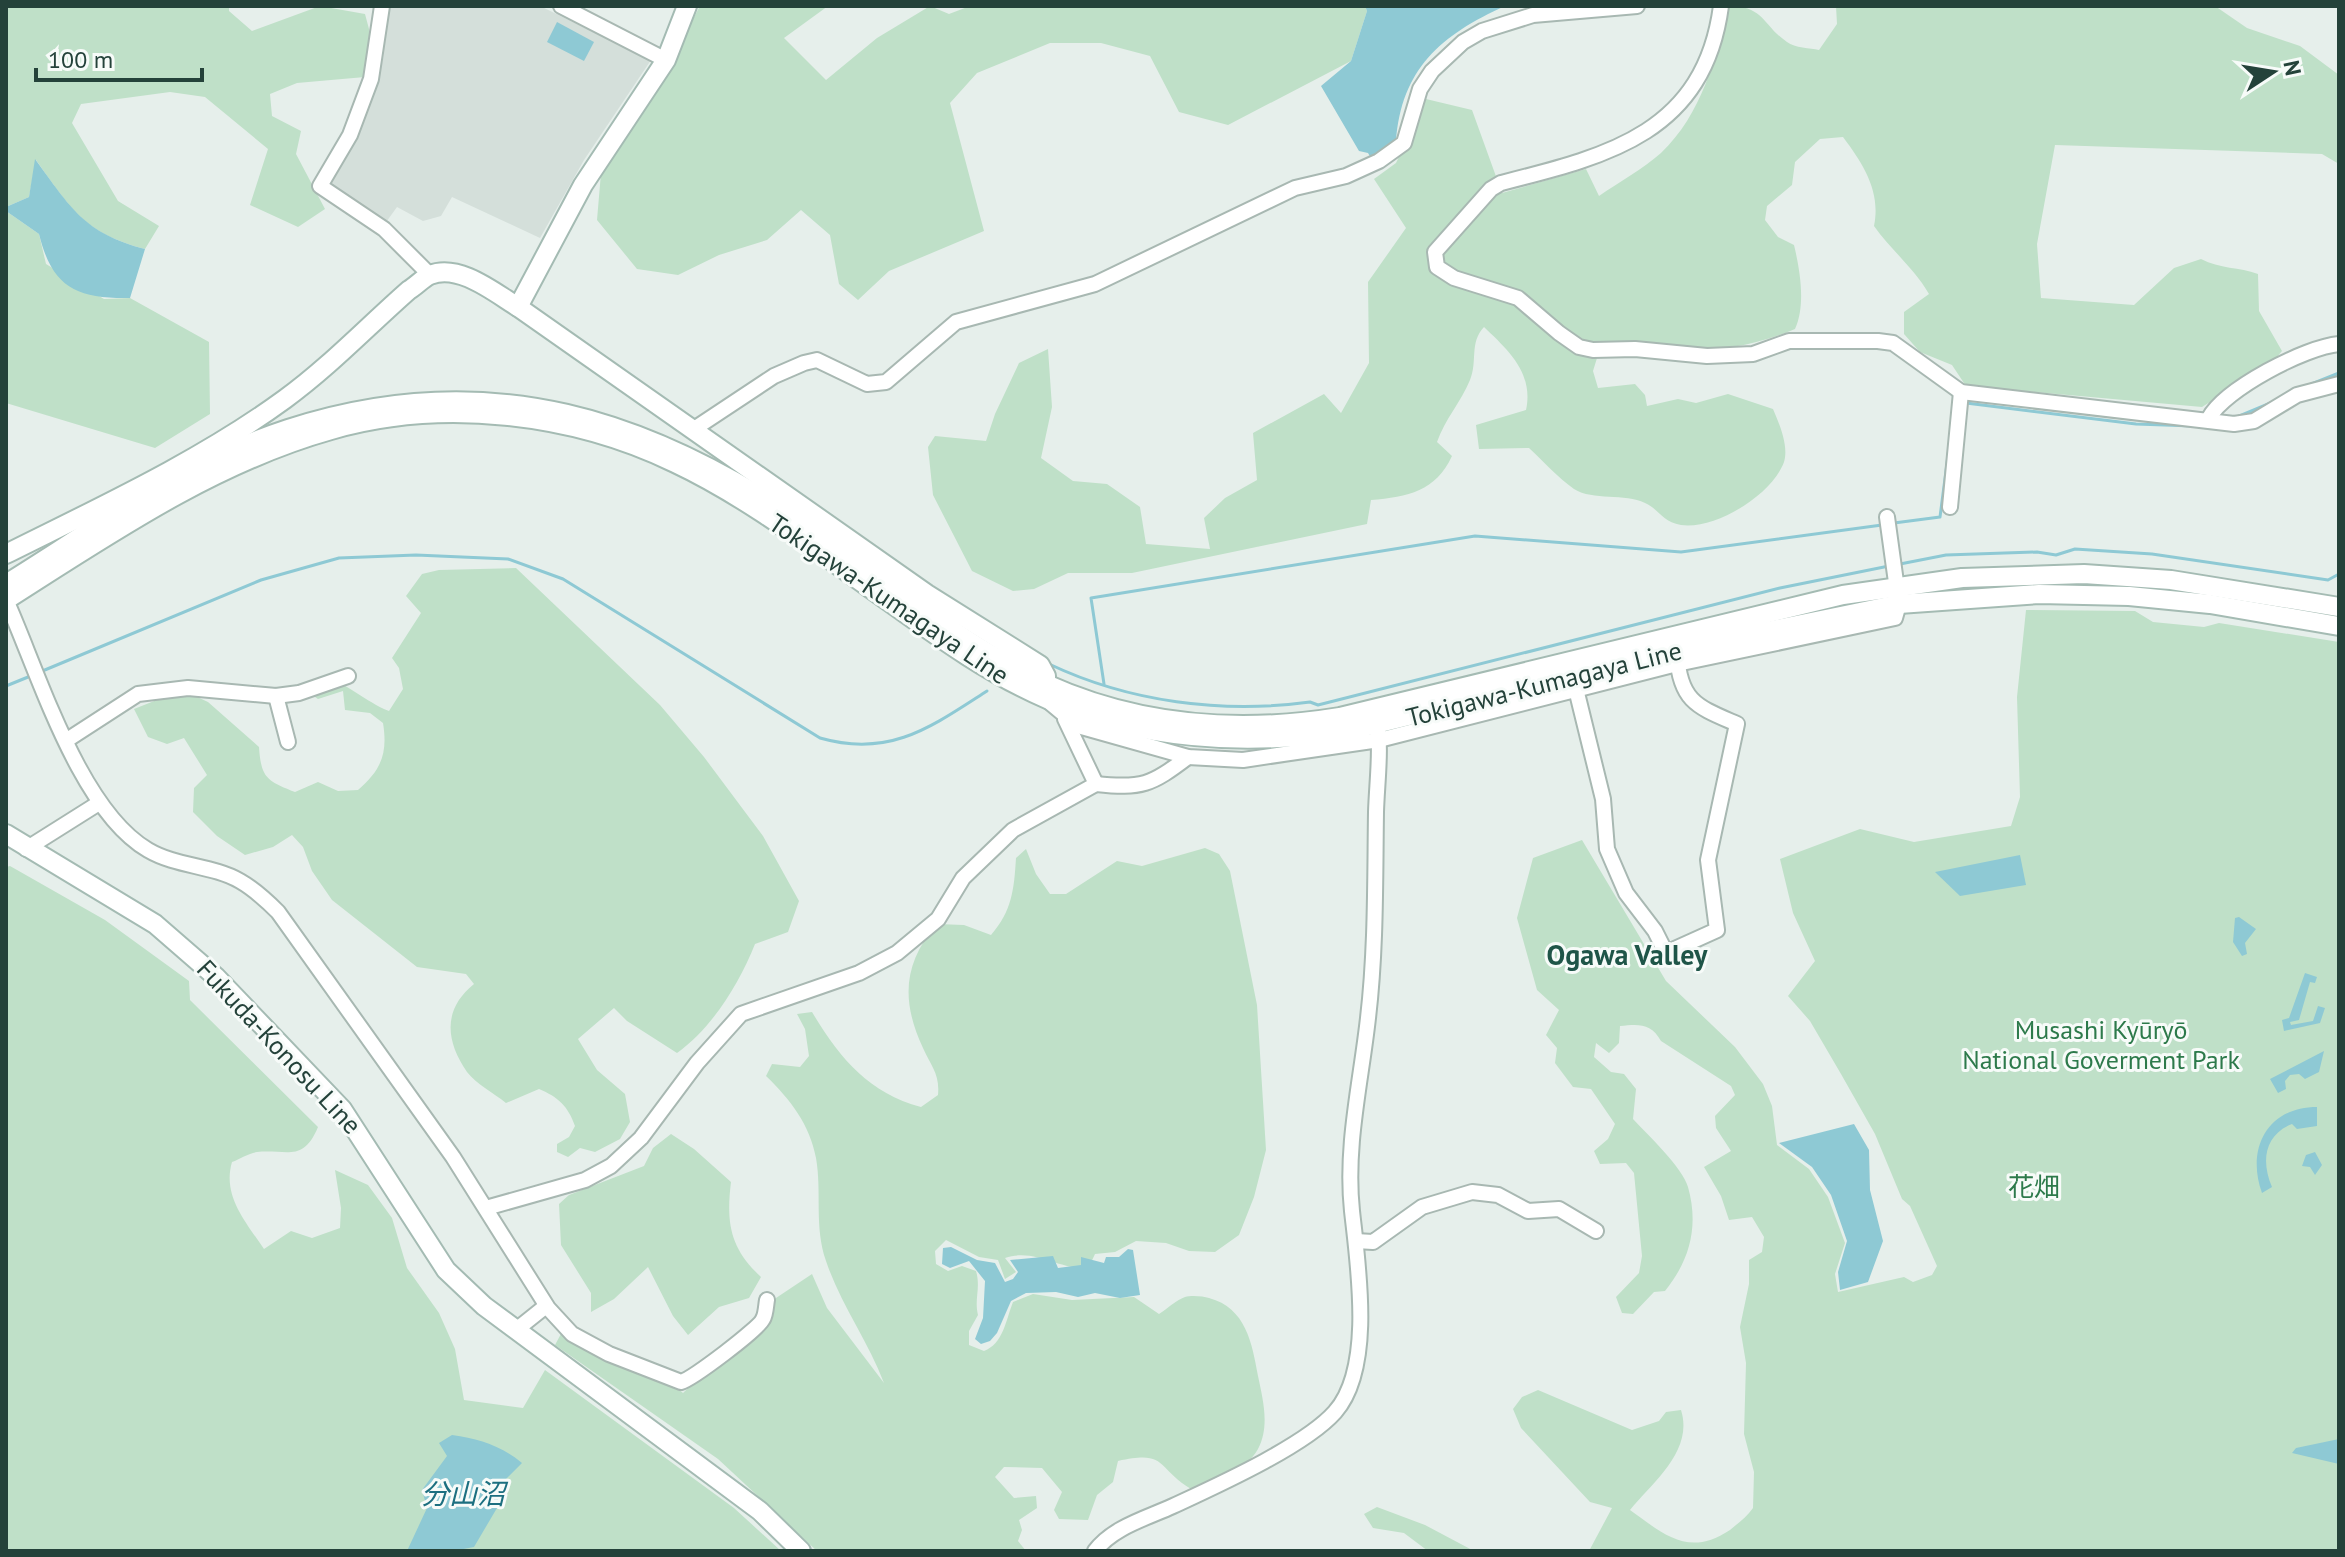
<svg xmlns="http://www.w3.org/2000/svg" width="2345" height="1557" font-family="'PT Sans','Noto Sans JP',sans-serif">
	<rect width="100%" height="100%" fill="#e6efeb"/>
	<!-- built -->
	<polygon fill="#d4dfda" points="387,6 540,6 651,60 584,160 540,238 452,197 441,216 423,221 397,207 384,225 327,186 375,88 383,59"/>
	<!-- green -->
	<g fill="#bfe0c8">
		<path d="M 6,6 L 229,6 L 229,11 L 252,31 L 320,6 L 365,14 L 373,44 L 365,77 L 297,83 L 270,94 L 272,116 L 301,131 L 296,154 L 325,209 L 298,227 L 250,205 L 268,149 L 205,97 L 170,92 L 81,104 L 72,123 L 118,201 L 159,226 L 145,249 C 84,233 71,209 36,160 L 29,197 L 6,207 Z"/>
		<polygon points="700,6 828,6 784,38 826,80 877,38 930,6 949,14 970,6 1365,6 1367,11 1351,61 1228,125 1179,112 1150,56 1101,43 1050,43 977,73 950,103 984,231 889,271 858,300 839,284 830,235 801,210 767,240 719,255 678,275 637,269 597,220 601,173 648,103"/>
		<path d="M 1728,6 C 1765,6 1762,25 1787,42 C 1795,48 1810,48 1819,50 L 1837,24 L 1836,6 L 2215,6 L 2247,28 L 2300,46 L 2339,75 L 2339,164 L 2322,154 L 2055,145 L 2037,244 L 2041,298 L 2134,305 L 2174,268 L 2201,259 C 2220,269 2239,267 2258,274 L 2259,311 L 2282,351 L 2272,363 L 2202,407 L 1966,386 L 1952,365 L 1920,352 L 1904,334 L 1904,312 L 1929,294 C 1914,268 1891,250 1874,226 C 1881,192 1864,165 1843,137 L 1820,139 L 1795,162 L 1792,185 L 1767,206 L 1765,220 L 1778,237 L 1794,245 C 1800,270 1806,305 1795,329 C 1723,359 1676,349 1601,345 L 1593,371 L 1598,388 L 1635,384 L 1645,395 L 1647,406 L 1678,399 L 1696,403 L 1728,394 L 1773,409 C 1779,423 1789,446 1784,462 C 1772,495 1715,530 1681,525 C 1662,522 1659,509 1645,503 C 1625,493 1593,501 1574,489 C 1558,478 1543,461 1529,448 L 1479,449 L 1476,425 L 1526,410 C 1534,373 1508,350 1484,327 C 1469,343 1478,361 1470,380 C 1461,402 1445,419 1437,442 L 1452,456 C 1436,491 1408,497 1371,500 L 1367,524 L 1132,573 L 1068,573 L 1034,589 L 1013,591 L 972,571 L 933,495 L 928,447 L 935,436 L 986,441 L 995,414 L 1019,363 L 1048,349 L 1052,407 L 1041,458 L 1073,481 L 1107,484 L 1140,507 L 1146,544 L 1210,549 L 1204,518 L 1225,498 L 1257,480 L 1253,433 L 1324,394 L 1341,413 L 1369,363 L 1368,282 L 1406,228 L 1374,179 L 1396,163 L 1426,99 L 1472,110 L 1502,193 L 1586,169 L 1599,196 C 1619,182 1643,169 1661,153 C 1702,114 1716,58 1728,6 Z"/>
		<polygon points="6,211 39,234 46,264 104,299 130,298 209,342 210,414 155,448 6,403"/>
		<path d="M 516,568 L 660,705 L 704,757 L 763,836 L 799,901 L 788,932 L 755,944 C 739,984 712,1028 677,1053 L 627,1021 L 614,1008 L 578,1039 L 597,1070 L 625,1094 L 630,1122 L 620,1139 L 595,1152 L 580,1148 L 568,1157 L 557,1152 L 557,1144 L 569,1137 L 575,1126 C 568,1106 558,1097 539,1089 L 506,1103 C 494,1093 476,1084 467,1072 C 445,1040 443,1009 474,984 L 466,974 L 417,967 L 332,900 L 312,871 L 303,847 L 292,835 L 273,847 L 245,855 L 217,836 L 193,812 L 194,788 L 207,775 L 184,738 L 167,744 L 148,737 L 134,709 L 182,690 L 208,702 L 259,747 C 261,778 267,781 295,792 L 318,782 L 338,791 L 358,790 C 381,770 388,754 383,723 L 370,713 L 345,710 L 343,691 L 318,699 L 305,690 L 322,678 C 348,682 365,702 389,711 L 403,689 L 399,668 L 392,658 L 421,613 L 406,596 L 422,574 L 439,570 Z"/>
		<path d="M 2026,610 L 2135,611 L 2153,622 L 2204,627 L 2219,623 L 2339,642 L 2339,1551 L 1589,1551 L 1612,1508 L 1590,1502 L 1521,1428 L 1513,1409 L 1522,1397 L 1538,1390 L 1632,1430 L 1659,1421 L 1666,1412 L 1681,1410 C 1694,1451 1652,1483 1630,1510 C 1666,1536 1689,1557 1730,1530 C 1738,1523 1747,1517 1753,1508 L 1754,1472 L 1744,1434 L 1746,1363 L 1740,1327 L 1749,1284 L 1749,1260 L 1762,1252 L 1764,1237 L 1752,1217 L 1729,1220 L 1721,1196 L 1704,1167 L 1731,1151 L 1716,1128 L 1715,1116 L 1735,1095 L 1731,1086 L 1661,1041 C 1651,1023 1639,1024 1620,1026 L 1619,1043 L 1609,1053 L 1596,1043 L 1594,1057 L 1611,1072 L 1624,1074 L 1636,1089 L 1633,1119 C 1647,1134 1683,1168 1688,1187 C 1699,1226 1690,1260 1665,1291 L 1654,1292 L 1633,1314 L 1622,1313 L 1616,1297 L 1639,1273 L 1642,1256 L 1634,1173 L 1626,1163 L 1600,1164 L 1594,1151 L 1608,1139 L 1615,1124 L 1591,1089 L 1573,1087 L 1555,1063 L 1557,1048 L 1546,1035 L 1559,1010 L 1537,990 L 1517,918 L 1533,858 L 1582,840 L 1666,981 L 1735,1047 L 1763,1084 L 1772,1106 L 1777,1145 L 1809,1169 L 1828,1197 L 1845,1243 L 1835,1274 L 1838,1292 L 1904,1277 L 1913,1282 L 1932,1275 L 1937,1266 L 1910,1206 L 1902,1199 L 1875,1134 L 1841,1074 L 1810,1021 L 1788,996 L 1815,961 L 1793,913 L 1780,859 L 1860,829 L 1914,842 L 2011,826 L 2020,797 L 2017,697 Z"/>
		<path d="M 1205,848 L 1219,854 L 1230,871 L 1257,1005 L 1266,1150 L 1254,1197 L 1239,1235 L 1215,1252 L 1189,1251 L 1166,1243 L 1136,1241 L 1115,1252 L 1095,1254 L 1088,1269 C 1058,1269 1034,1248 1005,1258 L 1016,1272 L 1005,1279 L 998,1260 L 979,1257 L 946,1240 L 935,1251 L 936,1264 L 948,1271 L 962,1266 L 976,1271 C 981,1288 974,1299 978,1315 L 969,1331 L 969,1345 L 984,1351 C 1003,1344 1006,1320 1013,1302 L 1033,1294 L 1072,1300 L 1134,1297 L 1159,1314 C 1167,1309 1176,1300 1185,1297 C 1191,1295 1203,1296 1209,1298 C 1246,1308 1252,1343 1258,1376 C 1263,1400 1270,1426 1258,1449 C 1246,1471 1214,1483 1191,1489 C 1155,1467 1168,1450 1118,1461 L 1113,1482 L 1097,1495 L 1088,1520 L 1059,1519 L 1054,1510 L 1062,1492 L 1042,1468 L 1004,1467 L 995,1477 L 1014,1498 L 1036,1496 L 1037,1508 L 1019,1520 L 1022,1530 L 1018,1541 L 1026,1551 L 817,1551 L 718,1459 L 555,1345 L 562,1332 L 673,1384 L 683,1393 L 720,1357 L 762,1332 L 773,1300 L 812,1274 L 827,1308 L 884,1383 C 868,1341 840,1303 826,1261 C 814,1226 822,1193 816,1158 C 810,1125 790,1099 766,1076 L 772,1064 L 800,1067 L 809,1056 L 805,1029 L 797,1014 L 812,1012 C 839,1057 868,1093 921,1107 L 938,1095 C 940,1074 931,1066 923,1048 C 901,1001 903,963 937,924 L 964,925 L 991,935 C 1012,911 1014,890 1016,858 L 1026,849 L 1036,874 L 1050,894 L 1066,894 L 1117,861 L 1142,866 Z"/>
		<path d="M 10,866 L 105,920 L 189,981 L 190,1000 L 318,1127 C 303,1163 287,1149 257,1152 C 249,1153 240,1159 232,1162 C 222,1196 246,1222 264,1249 L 291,1231 L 312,1238 L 340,1228 L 341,1208 L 335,1170 L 368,1185 L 392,1218 L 407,1268 L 439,1313 L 455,1349 L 464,1400 L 523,1408 L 545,1370 L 734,1508 L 781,1551 L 6,1551 L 6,867 Z"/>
		<path d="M 671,1134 L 694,1149 L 731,1182 C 726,1223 730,1248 761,1277 L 749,1298 L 719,1307 L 688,1335 L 673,1316 L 648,1267 L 614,1299 L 591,1312 L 591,1293 L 561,1245 L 559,1204 L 569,1195 L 644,1166 L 653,1148 Z"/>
		<polygon points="1377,1507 1425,1525 1474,1551 1428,1551 1404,1533 1373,1528 1364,1514"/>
	</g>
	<!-- water -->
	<g fill="#8ec9d4">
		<path d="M 1365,6 L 1505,6 C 1441,35 1401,69 1396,142 L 1371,158 L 1368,153 L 1359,151 L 1321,86 L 1351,61 L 1367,11 Z"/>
		<polygon points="557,22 594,42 584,61 547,42"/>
		<path d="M 35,159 C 71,208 84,233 145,249 L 130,298 C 76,299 52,287 39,234 L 6,211 L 6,207 L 29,197 Z"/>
		<polygon points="2020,855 2026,885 1960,896 1935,872"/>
		<polygon points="2239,917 2256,929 2245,943 2247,954 2242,956 2233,942 2235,918"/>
		<polygon points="2305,973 2317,977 2315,983 2310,982 2299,1020 2290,1022 2291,1025 2313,1021 2318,1006 2325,1008 2320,1023 2284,1031 2282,1020 2289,1018"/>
		<polygon points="2324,1051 2319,1072 2305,1079 2299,1074 2290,1075 2285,1081 2286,1089 2278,1093 2270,1079"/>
		<path d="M 2317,1107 L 2317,1126 L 2297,1129 L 2292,1124 C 2264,1135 2261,1162 2272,1187 L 2262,1193 C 2246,1149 2267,1107 2317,1107 Z"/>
		<polygon points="1854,1124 1869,1150 1870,1190 1883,1241 1868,1282 1840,1290 1838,1272 1847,1241 1831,1195 1812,1167 1779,1143"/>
		<polygon points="2315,1152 2322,1165 2315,1175 2310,1167 2302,1166 2306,1155"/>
		<polygon points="951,1247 977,1260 995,1263 1005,1282 1013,1279 1018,1272 1010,1260 1053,1256 1058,1268 1081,1265 1081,1257 1104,1263 1106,1257 1119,1257 1128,1249 1133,1250 1140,1295 1120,1298 1095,1293 1078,1297 1056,1292 1026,1293 1011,1301 997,1333 990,1341 981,1344 975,1339 983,1318 985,1281 969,1261 950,1268 942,1264 943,1248"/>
		<path d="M 452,1435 C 479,1439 500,1445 522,1463 L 506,1479 L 497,1508 L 474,1547 L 453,1551 L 407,1551 L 427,1508 L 422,1490 L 447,1456 L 439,1443 Z"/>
		<polygon points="2339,1439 2339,1464 2292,1453 2296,1448"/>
	</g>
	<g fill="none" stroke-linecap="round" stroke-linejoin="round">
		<!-- stream -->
		<g stroke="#8ec9d4" stroke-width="3">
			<polyline points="2309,385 2339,373"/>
			<polyline points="1966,403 2136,424 2193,426"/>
			<polyline points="2237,417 2273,402"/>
			<polyline points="1894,523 1940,517 1955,402"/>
			<polyline points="1900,564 1946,555 2037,552 2056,555 2075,549 2152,554 2328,580 2339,574"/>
			<path d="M 1049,664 C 1129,702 1222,714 1310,702 L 1318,705 L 1780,588 L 1889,566"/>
			<path d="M 40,672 L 261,580 L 339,558 L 416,555 L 508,559 L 563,579 L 820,738 C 890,758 931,727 987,691"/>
			<polyline points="1104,684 1091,598 1475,536 1681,552 1882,525"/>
			<polyline points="6,686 33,675"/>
		</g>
		<!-- street casing -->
		<g stroke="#a8b8b2" stroke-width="18">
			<g id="street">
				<polyline points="382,6 371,79 350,135 320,186 384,229 430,275"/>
				<polyline points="561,6 666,60"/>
				<path d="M 1721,6 C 1704,133 1608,156 1501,183 L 1491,189 L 1435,252 L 1437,267 L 1454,278 L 1518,298 L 1559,333 L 1579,347 L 1593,350 L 1635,349 L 1707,356 L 1753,354 L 1789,341 L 1878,341 L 1893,343 L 1961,392 L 2234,424 L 2254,421 L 2297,395 L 2339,384"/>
				<path d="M 2209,418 C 2225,389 2305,347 2339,344"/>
				<polyline points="694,429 774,376 804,363 817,360 867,384 886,382 956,322 1095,284 1295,188 1346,176 1379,161 1404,143 1420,89 1432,71 1463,42 1482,31 1533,15 1637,6"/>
				<polyline points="1950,507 1961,392"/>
				<path d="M 6,600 C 38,671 79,810 148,850 C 177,867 212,865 240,881 C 254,889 267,901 278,912 L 453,1157 L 548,1308 L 572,1334 L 609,1354 L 681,1382 C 692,1379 759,1329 763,1319 C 766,1314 766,1305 767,1300"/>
				<path d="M 1576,689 L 1603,799 L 1607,849 L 1626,893 L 1655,931 L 1666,953 L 1717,930 L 1708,860 L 1737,724 C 1698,707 1680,702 1677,655"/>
				<polyline points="276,696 288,742"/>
				<polyline points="1048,701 1078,726 1188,757 1243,760 1379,740 1677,664 1895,618 1899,604 1887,517"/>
				<polyline points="67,740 138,694 188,688 276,696 299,693 348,676"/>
				<path d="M 1096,784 C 1142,789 1151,785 1188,757"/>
				<polyline points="26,849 99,803"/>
				<polyline points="486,1208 585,1180 611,1166 641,1138 697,1063 741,1014 859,973 897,953 938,919 963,878 1013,830 1096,784 1065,719"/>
				<polyline points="1356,1241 1373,1242 1422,1207 1472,1192 1498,1195 1528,1211 1559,1209 1596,1231"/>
				<polyline points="516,1330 546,1306"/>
				<path d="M 1095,1551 C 1113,1527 1147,1518 1173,1506 C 1216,1486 1305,1446 1335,1412 C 1374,1368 1358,1266 1352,1211 C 1345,1146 1361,1082 1368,1018 C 1376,950 1375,881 1376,812 C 1377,780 1382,747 1376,715"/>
			</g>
		</g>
		<!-- secondary casing -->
		<g stroke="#a4bbb3" stroke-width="22">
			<g id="secondary">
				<polyline points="518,307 583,185 666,60 687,6"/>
				<path d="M 6,554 C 100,507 200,461 285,399 C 329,367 368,326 409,290 C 416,286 423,278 430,275 C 459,263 495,293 518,307 L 927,594 L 1040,665 L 1046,676 L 1046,689"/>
				<path d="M 6,584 C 96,528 187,462 288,429 C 488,364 653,418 819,535 C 892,586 964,646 1046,684 C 1139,726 1241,733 1340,717 L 1843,595 L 1962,578 L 2084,574 L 2171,580 L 2339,607"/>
				<path d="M 6,600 C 108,535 213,463 331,430 C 441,398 572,413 675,463 C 743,495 805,542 867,586 C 925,627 982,671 1047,699 C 1142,740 1241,746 1343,732 L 1676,650 L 1899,604 L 2039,594 L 2129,596 L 2210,604 L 2339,626"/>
				<polyline points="6,834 155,924 216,977 342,1109 446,1270 484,1306 760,1511 801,1551"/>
			</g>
		</g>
		<!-- street -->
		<use href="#street" stroke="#fff" stroke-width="14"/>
		<!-- secondary -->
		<use href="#secondary" stroke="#fff" stroke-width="18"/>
	</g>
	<g text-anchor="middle" stroke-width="6" stroke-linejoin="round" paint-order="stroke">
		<!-- street labels -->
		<g font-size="26" fill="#24423a" stroke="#f7fbf9">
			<text transform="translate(889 599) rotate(34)" y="9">Tokigawa-Kumagaya Line</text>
			<text transform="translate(1544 684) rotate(-14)" y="9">Tokigawa-Kumagaya Line</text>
			<text transform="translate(279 1047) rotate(47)" y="9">Fukuda-Konosu Line</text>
		</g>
		<!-- park labels -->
		<g font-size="26" fill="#2d7a4b" stroke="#f7fbf9">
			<text x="2101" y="1039">Musashi Kyūryō<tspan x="2101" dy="30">National Goverment Park</tspan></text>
			<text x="2034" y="1196">花畑</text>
		</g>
		<!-- neighbourhood labels -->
		<g font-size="28" font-weight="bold" fill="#1f5548" stroke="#f7fbf9">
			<text x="1627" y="965">Ogawa Valley</text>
		</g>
		<!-- water labels -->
		<g font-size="28" font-style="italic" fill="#1c6f80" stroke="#f7fbf9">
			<text x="463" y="1504">分山沼</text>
		</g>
	</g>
	<!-- border -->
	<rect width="2345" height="1557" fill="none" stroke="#24423a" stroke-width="16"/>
	<!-- north arrow -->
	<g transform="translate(2273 72) rotate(78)" stroke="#f7fbf9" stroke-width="6" paint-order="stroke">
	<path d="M0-6L14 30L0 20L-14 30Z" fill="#24423a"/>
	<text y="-12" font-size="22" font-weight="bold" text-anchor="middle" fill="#24423a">N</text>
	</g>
	<!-- scale -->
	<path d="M36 68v12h166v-12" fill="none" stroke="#24423a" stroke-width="4"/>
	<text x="48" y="68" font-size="24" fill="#24423a" stroke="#f7fbf9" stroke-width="6" paint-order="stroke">100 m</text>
</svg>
